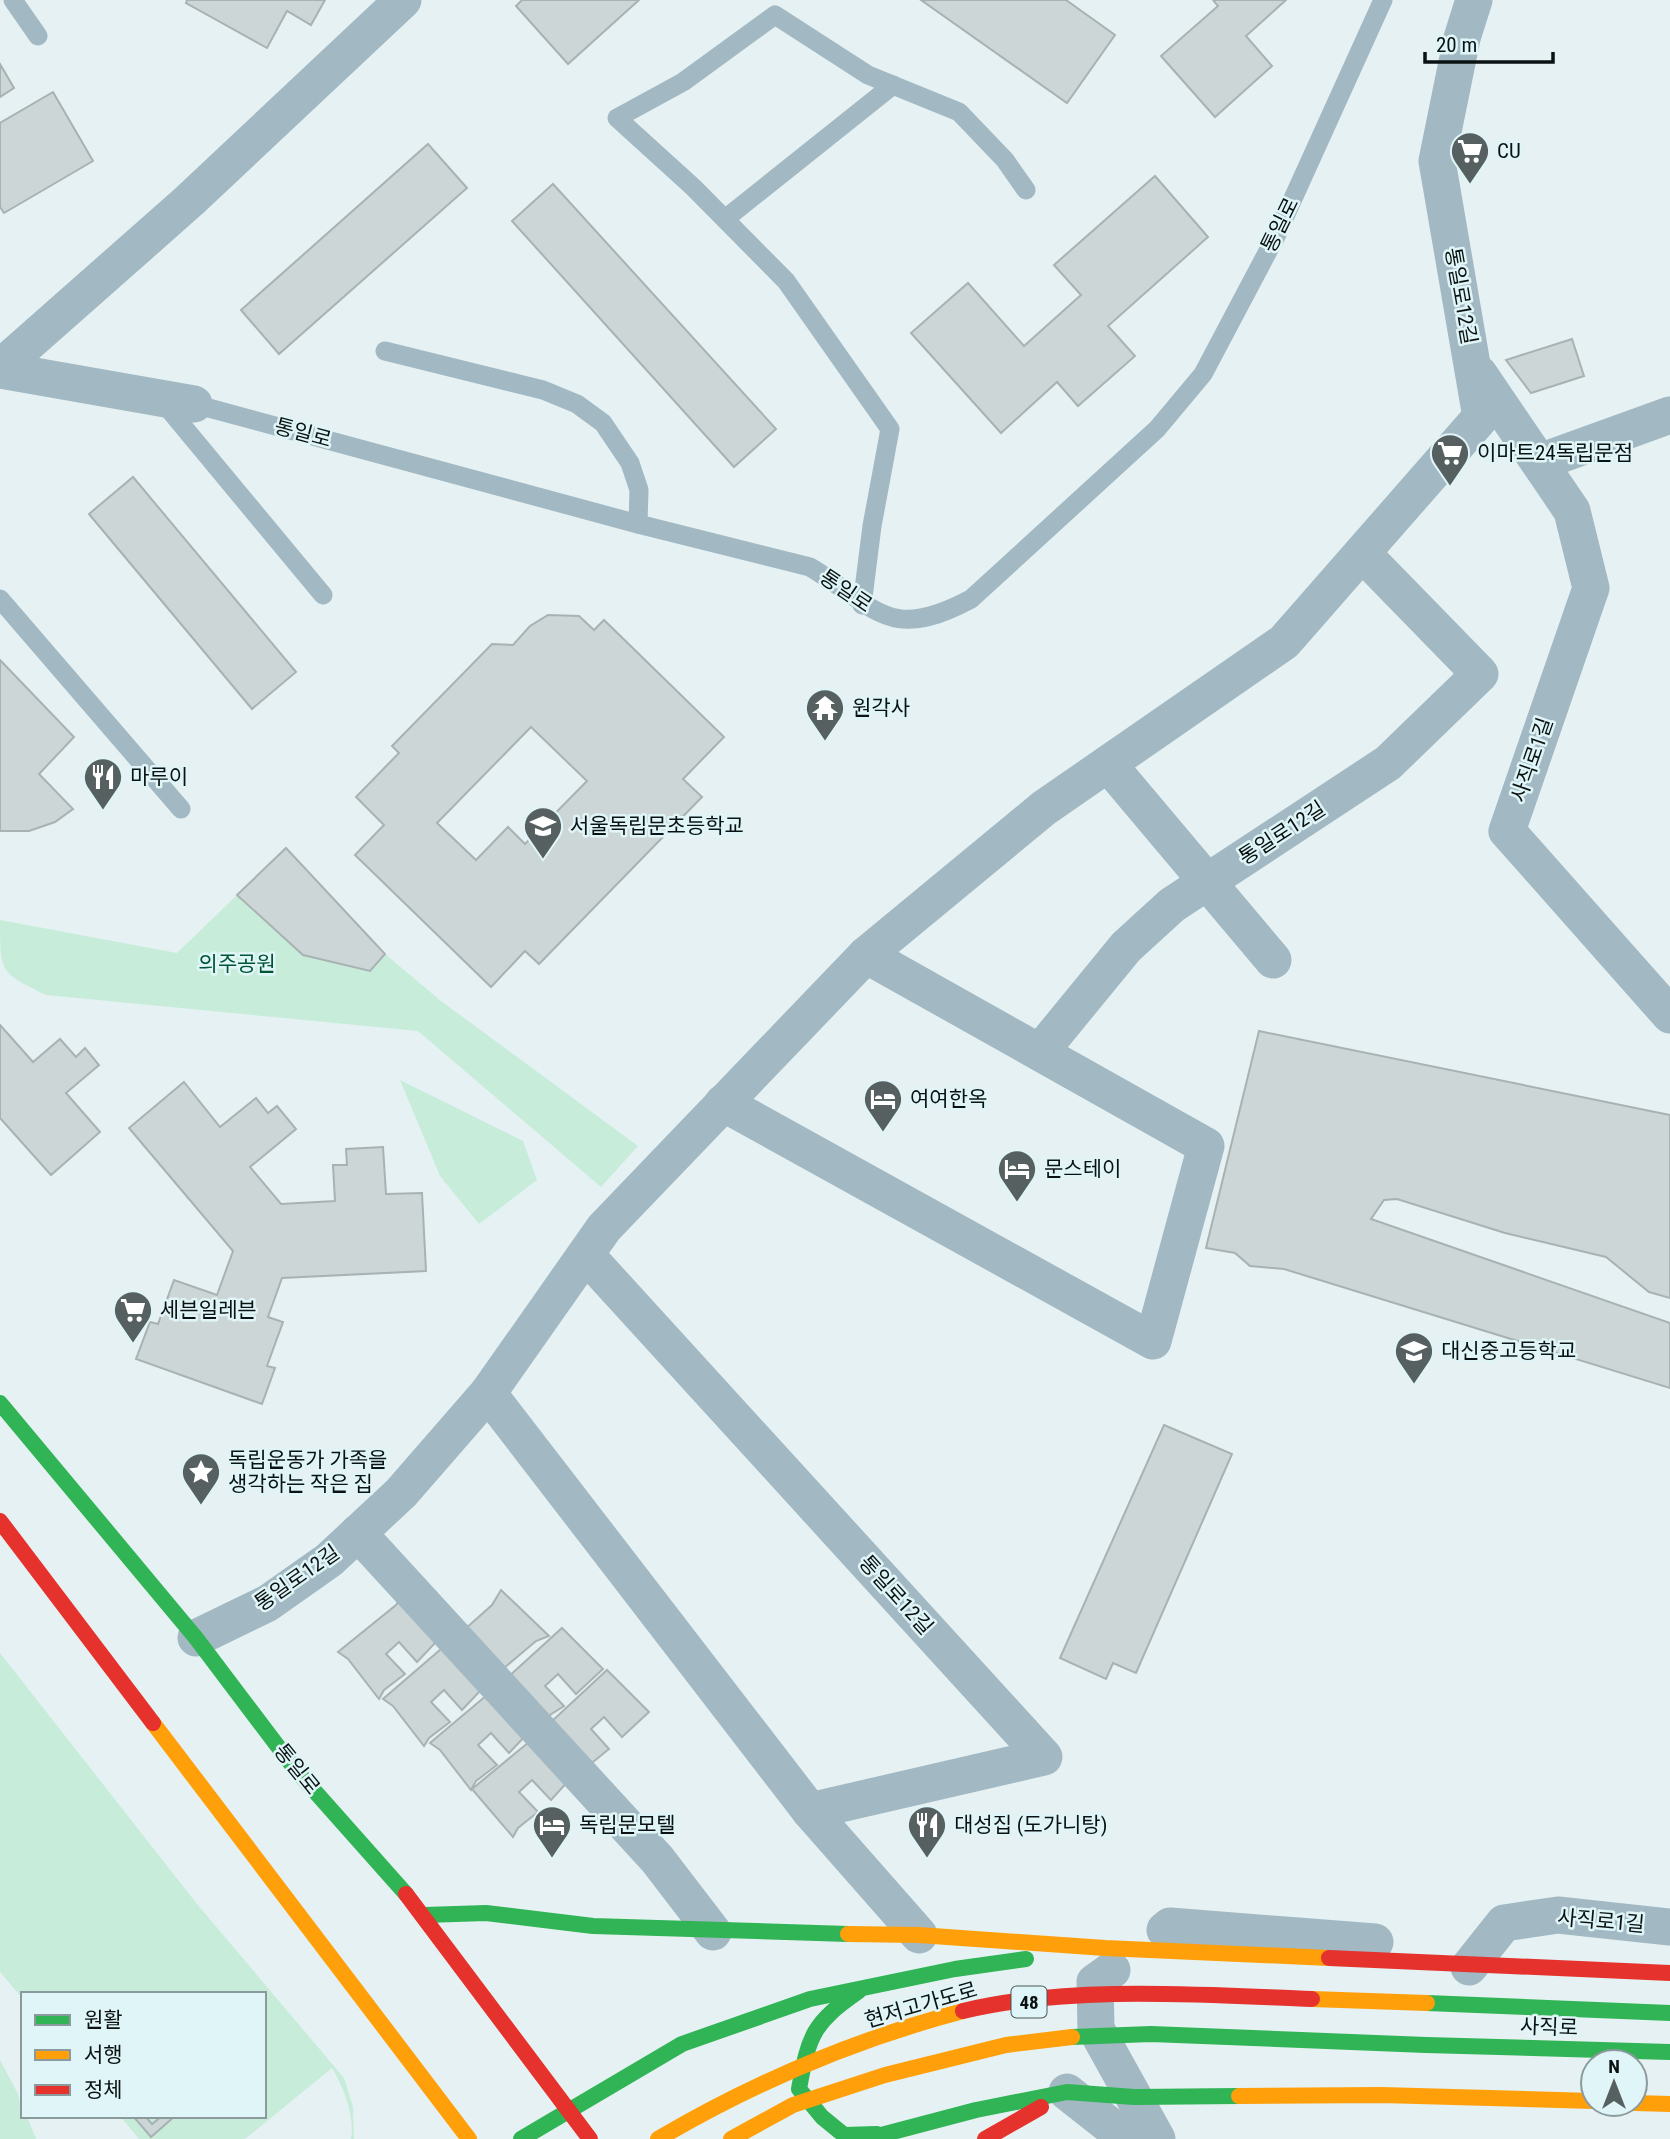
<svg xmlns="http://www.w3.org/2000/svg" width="1670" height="2139" font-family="'Roboto Condensed','Noto Sans KR',sans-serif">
	<rect width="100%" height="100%" fill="#e5f1f2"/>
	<!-- green -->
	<g fill="#c7edda">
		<path d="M 237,895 L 303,955 L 370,970 L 385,954 L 441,1001 L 638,1146 L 601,1187 L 418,1031 L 46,995 C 0,972 0,974 0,920 L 177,953 Z"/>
		<polygon points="400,1080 523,1141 537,1180 479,1224 440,1176"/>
		<path d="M 0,1653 L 197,1904 L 344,2078 L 353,2107 L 354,2139 L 351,2139 C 355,2116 344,2088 332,2068 L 245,2139 L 139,2139 L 120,2116 L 264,2116 L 264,1994 L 23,1994 L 23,1999 L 0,1972 Z"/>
		<polygon points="0,2060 18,2094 23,2116 27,2116 36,2139 0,2139"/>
	</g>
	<!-- building -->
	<g fill="#cdd6d6" stroke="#a9b2b2" stroke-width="2" fill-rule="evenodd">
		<polygon points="187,0 325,0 311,25 287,11 267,48 186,3"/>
		<polygon points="522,0 639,0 568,64 516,6"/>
		<polygon points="921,0 1066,0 1115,35 1067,103"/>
		<polygon points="1213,0 1286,0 1246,36 1272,66 1215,117 1161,56 1218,6"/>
		<polygon points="0,64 14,88 0,97"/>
		<polygon points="53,92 93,161 4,213 0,207 0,123"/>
		<polygon points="428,144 467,188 279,354 241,310"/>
		<polygon points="1155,176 1208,237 1108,326 1135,356 1078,406 1057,382 1001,433 911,333 968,283 1024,346 1081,295 1054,265"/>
		<polygon points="553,184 776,429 734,467 512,221"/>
		<polygon points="1572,339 1584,376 1531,393 1506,360"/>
		<polygon points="133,477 296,672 252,709 89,514"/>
		<path d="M 548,615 L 579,616 L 594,630 L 604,620 L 724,737 L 683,779 L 702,797 L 539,964 L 525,951 L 491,987 L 355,855 L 384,825 L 356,797 L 399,753 L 392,746 L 492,644 L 513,645 L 530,626 ZM 531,727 L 587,781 L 525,844 L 508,827 L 476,860 L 437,823 Z"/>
		<polygon points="0,660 74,737 39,774 73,809 55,822 29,831 0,831"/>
		<polygon points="286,848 385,954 370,971 303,955 237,895"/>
		<polygon points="0,1025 33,1062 60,1039 76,1057 85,1048 99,1065 66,1093 100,1132 51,1175 0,1118"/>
		<polygon points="1259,1031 1670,1115 1670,1298 1649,1292 1606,1257 1505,1233 1397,1199 1384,1200 1371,1219 1670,1323 1670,1388 1284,1269 1250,1266 1235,1253 1206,1248"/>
		<polygon points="184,1082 220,1127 256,1098 268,1113 277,1106 296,1129 250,1167 281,1204 335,1201 333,1165 347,1165 346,1149 383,1147 386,1194 422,1193 426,1271 282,1278 268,1317 283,1322 267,1366 275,1368 262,1404 136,1359 150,1322 158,1324 174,1280 217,1295 233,1251 129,1128"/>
		<polygon points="1164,1425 1232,1454 1136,1673 1113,1663 1106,1679 1060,1658"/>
		<polygon points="501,1590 549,1636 536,1641 504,1668 465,1629 492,1605"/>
		<polygon points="402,1596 436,1642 417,1662 399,1642 386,1654 405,1674 384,1690 379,1699 348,1659 338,1652 396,1605"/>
		<polygon points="562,1628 603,1669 576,1694 558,1674 545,1686 564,1706 542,1720 506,1679"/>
		<polygon points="448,1643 482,1689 462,1710 444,1690 431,1702 450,1722 429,1738 424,1746 393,1706 383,1699"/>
		<polygon points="607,1670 649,1712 622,1737 604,1717 591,1729 609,1749 588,1766 551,1722"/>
		<polygon points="487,1695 529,1732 509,1753 491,1733 478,1745 497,1765 476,1781 471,1790 440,1750 430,1743"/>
		<polygon points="529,1742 570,1779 551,1800 532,1780 519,1792 538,1812 518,1828 513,1837 472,1789"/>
		<polygon points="133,2116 145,2116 152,2124 162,2116 175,2116 151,2137"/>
	</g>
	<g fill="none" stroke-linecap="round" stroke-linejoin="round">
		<!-- lane -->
		<g stroke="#a2b8c2" stroke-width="19">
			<polyline points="13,0 38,36"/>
			<polyline points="725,219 893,85"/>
			<polyline points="385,351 543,390 577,404 603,423 630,463 639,490 638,524"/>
			<polyline points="162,401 323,595"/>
			<path d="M 194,404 L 638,524 L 810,567 C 878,608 888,643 971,599 L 1157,429 L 1203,374 L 1276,236 L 1383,0"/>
			<polyline points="0,599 181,809"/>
			<polyline points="862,605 872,526 890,429 786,281 693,187 617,118 683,82 775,15 868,75 959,112 1005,160 1026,190"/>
		</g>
		<!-- street -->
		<g stroke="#a2b8c2" stroke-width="37">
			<polyline points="0,368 189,201 403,0"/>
			<polyline points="0,370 194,404"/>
			<polyline points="1479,374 1572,511 1591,588 1507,831 1670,1015"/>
			<polyline points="1540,462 1670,415"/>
			<polyline points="1108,764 1273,960"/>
			<polyline points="1040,1052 1126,947 1172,905 1388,763 1480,674 1362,553"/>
			<polyline points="723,1103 1153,1341 1206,1146 866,955"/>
			<polyline points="586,1255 1044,1757 810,1811"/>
			<polyline points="488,1393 810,1811 919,1935"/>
			<polyline points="358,1533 657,1859 713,1932"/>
			<polyline points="196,1638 268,1603 329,1560 401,1493 488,1393 604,1228 866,955 1044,808 1284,642 1481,417 1437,161 1462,38 1474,0"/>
			<polyline points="1165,1930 1170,1926 1375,1942"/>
			<polyline points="1469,1967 1504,1923 1558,1915 1670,1927"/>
			<polyline points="1112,1970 1095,1982 1096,2029 1157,2139"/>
			<polyline points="1067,2092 1127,2139"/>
		</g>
		<!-- fast -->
		<g stroke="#30b455" stroke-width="16">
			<polyline points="0,1403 196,1638 295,1769 406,1894"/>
			<polyline points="425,1915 486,1913 593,1926 848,1934"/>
			<path d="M 859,1991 C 813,2023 809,2034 799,2089 L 822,2117 L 844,2135 L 877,2134"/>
			<polyline points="1427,2003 1670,2013"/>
			<polyline points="1426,2045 1670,2052"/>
			<polyline points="521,2139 682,2044 810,1999 955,1969 1026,1959"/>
			<polyline points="866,2139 976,2110 1067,2092 1134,2097 1239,2096"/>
		</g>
		<!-- slow -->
		<g stroke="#ff9f0a" stroke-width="16">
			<polyline points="153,1723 469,2139"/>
			<polyline points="848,1934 919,1935 1105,1948 1329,1958"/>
			<polyline points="1239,2096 1381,2095 1593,2101"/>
			<polyline points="1635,2103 1670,2104"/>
		</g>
		<!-- jam -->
		<g stroke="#e5322d" stroke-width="16">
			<polyline points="0,1521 153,1723"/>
			<polyline points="406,1894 590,2139"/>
			<polyline points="1329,1958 1670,1973"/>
			<polyline points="985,2139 1041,2107"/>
		</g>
		<!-- fast-bridge -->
		<polyline stroke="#30b455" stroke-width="16" points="1072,2037 1151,2034 1426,2045"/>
		<!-- slow-bridge -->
		<g stroke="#ff9f0a" stroke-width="16">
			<polyline points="1312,1999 1427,2003"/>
			<path d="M 658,2139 C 753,2083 857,2039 963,2011"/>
			<polyline points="731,2139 793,2105 885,2075 1006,2045 1072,2037"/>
		</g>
		<!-- jam-bridge -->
		<path stroke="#e5322d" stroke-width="16" d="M 963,2011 C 1070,1985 1203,1995 1312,1999"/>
	</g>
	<!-- icons -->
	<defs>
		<g id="supermarket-pin" transform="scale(2.0125)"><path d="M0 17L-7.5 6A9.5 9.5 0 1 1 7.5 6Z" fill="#576061" stroke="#e0f5f7"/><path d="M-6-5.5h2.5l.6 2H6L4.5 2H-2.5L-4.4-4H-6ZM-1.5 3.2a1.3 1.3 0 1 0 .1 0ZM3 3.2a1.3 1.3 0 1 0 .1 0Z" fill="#fff"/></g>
		<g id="temple-pin" transform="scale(2.0125)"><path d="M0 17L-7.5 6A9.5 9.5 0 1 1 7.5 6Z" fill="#576061" stroke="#e0f5f7"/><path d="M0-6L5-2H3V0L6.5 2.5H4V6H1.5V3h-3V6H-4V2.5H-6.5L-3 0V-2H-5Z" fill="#fff"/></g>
		<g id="restaurant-pin" transform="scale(2.0125)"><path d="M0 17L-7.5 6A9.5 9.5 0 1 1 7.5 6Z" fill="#576061" stroke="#e0f5f7"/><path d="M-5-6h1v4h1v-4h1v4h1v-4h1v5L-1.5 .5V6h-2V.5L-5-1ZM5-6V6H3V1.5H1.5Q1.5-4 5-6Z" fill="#fff"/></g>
		<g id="school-pin" transform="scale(2.0125)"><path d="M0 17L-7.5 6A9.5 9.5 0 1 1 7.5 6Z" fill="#576061" stroke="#e0f5f7"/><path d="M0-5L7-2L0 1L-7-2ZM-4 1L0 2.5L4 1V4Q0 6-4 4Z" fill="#fff"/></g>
		<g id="hotel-pin" transform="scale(2.0125)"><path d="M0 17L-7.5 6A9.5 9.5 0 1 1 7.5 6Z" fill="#576061" stroke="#e0f5f7"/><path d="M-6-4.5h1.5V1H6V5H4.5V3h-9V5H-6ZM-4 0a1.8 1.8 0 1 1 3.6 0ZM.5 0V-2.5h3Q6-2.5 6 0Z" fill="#fff"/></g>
		<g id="sight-pin" transform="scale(2.0125)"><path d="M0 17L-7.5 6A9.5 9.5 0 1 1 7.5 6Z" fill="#576061" stroke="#e0f5f7"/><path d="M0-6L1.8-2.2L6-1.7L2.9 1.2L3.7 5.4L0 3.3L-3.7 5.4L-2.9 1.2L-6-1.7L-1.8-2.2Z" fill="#fff"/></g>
	</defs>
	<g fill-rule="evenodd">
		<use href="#supermarket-pin" x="1470" y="151"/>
		<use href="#supermarket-pin" x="1450" y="453"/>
		<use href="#temple-pin" x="825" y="708"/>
		<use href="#restaurant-pin" x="103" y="777"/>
		<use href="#school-pin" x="543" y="826"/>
		<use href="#hotel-pin" x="883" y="1099"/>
		<use href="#hotel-pin" x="1017" y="1169"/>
		<use href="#supermarket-pin" x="133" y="1310"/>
		<use href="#school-pin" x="1414" y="1351"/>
		<use href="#sight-pin" x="201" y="1472"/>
		<use href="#hotel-pin" x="552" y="1825"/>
		<use href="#restaurant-pin" x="927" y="1825"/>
	</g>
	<g text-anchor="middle" stroke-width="5" stroke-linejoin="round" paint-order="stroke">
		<!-- shield labels -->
		<rect fill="#e0f5f7" stroke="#4b5657" stroke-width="2" x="1011.5" y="1986.5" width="35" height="31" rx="5"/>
		<g font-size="19" font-weight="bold" fill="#0b1213">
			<text x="1029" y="2009">48</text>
		</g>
		<!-- poi labels -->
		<g font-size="21" fill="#0b1213" stroke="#e0f5f7" text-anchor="start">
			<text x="1497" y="158">CU</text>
			<text x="1477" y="460">이마트24독립문점</text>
			<text x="852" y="715">원각사</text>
			<text x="130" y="784">마루이</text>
			<text x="570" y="833">서울독립문초등학교</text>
			<text x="910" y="1106">여여한옥</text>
			<text x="1044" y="1176">문스테이</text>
			<text x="160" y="1317">세븐일레븐</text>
			<text x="1441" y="1358">대신중고등학교</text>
			<text x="228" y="1467">독립운동가 가족을<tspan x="228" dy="24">생각하는 작은 집</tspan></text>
			<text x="579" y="1832">독립문모텔</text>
			<text x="954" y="1832">대성집 (도가니탕)</text>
		</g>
		<!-- street labels -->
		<g font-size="21" fill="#0b1213" stroke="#e0f5f7">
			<text transform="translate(1280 225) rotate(-64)" y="7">통일로</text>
			<text transform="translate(1461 296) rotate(80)" y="7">통일로12길</text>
			<text transform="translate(303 433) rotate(15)" y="7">통일로</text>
			<text transform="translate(846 591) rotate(34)" y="7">통일로</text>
			<text transform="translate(1532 760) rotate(-71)" y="7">사직로1길</text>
			<text transform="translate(1282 833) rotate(-33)" y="7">통일로12길</text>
			<text transform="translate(297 1578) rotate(-35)" y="7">통일로12길</text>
			<text transform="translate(896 1595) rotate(48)" y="7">통일로12길</text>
			<text transform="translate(297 1769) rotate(51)" y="7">통일로</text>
			<text transform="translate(1601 1921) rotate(5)" y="7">사직로1길</text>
			<text transform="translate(921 2005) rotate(-16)" y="7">현저고가도로</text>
			<text transform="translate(1549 2027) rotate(2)" y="7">사직로</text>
		</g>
		<!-- park labels -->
		<g font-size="21" fill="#005534" stroke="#e0f5f7">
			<text x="237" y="971">의주공원</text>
		</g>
	</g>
	<!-- legend -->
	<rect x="21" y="1992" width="245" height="126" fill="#e0f5f7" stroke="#8b9a9c" stroke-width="2"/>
	<rect x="35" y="2015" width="35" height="10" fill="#30b455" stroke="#8b9a9c" stroke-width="2"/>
	<text x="84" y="2027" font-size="21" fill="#0b1213">원활</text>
	<rect x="35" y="2050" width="35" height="10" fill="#ff9f0a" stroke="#8b9a9c" stroke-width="2"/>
	<text x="84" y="2062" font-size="21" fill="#0b1213">서행</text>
	<rect x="35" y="2085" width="35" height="10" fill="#e5322d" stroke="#8b9a9c" stroke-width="2"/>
	<text x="84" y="2097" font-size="21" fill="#0b1213">정체</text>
	<!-- north arrow -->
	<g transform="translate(1614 2083)"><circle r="33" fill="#e0f5f7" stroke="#8b9a9c" stroke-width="2"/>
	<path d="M0-5L12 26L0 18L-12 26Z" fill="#576061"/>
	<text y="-10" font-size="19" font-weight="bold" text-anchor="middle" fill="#0b1213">N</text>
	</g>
	<!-- scale -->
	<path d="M1425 52v10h128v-10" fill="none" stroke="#0b1213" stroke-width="3.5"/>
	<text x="1436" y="52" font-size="21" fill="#0b1213" stroke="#e0f5f7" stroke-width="5" paint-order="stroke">20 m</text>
</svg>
